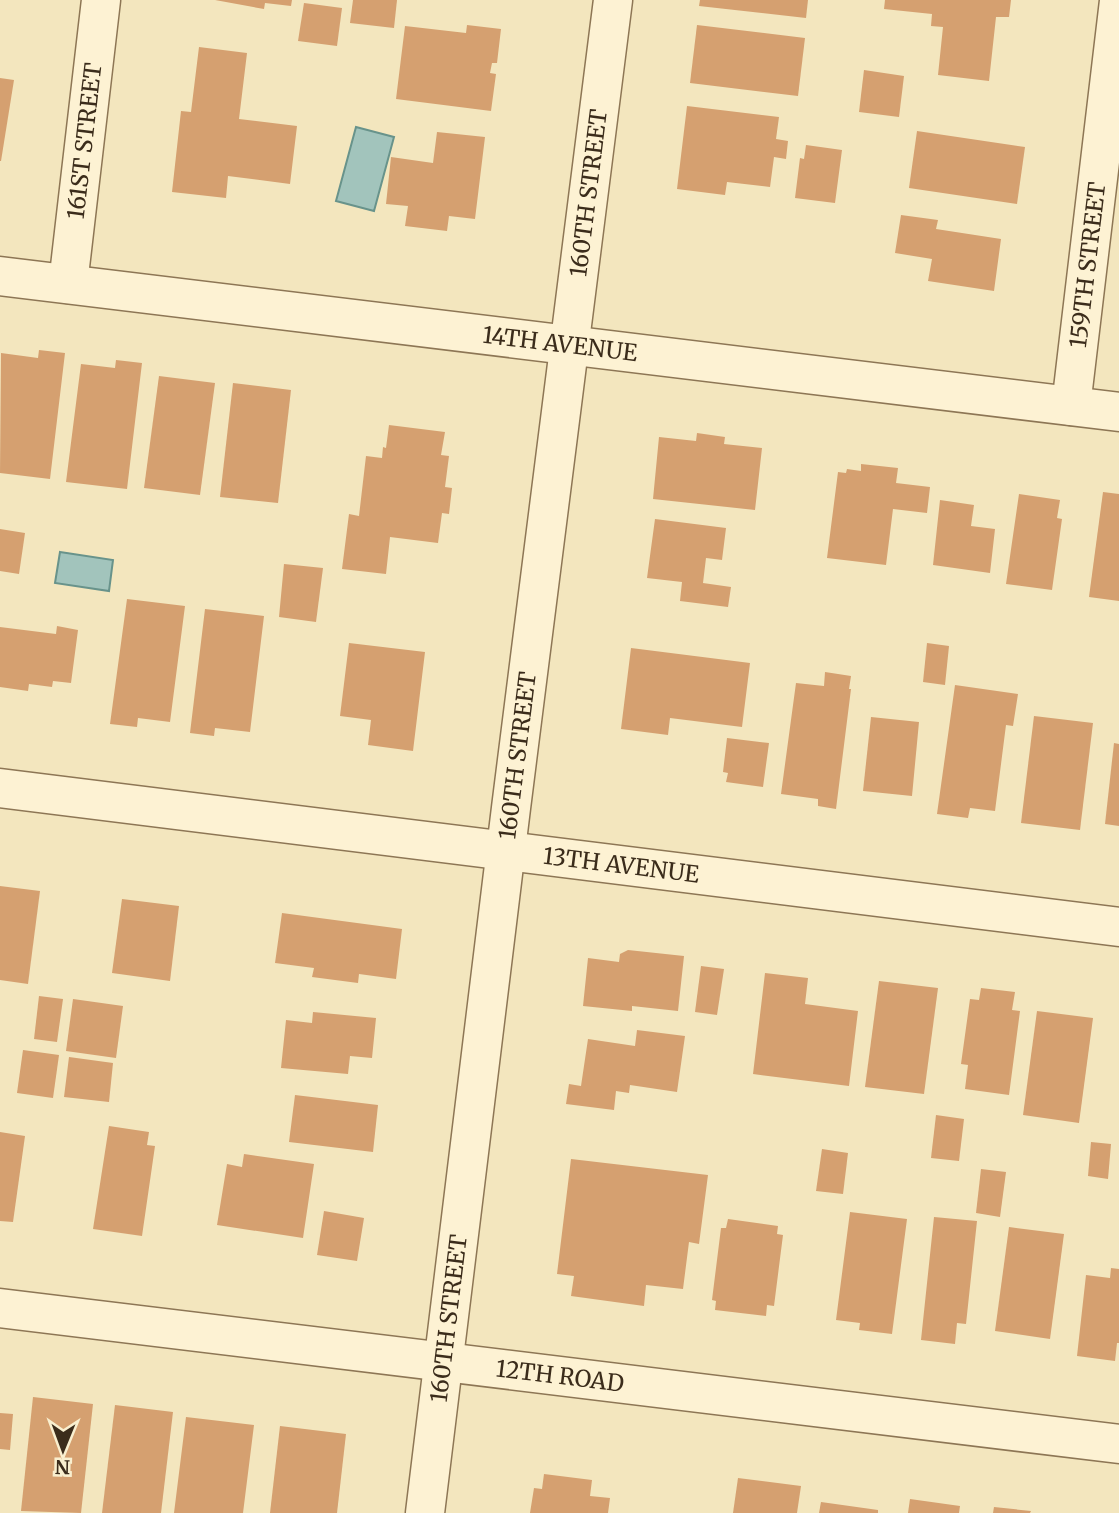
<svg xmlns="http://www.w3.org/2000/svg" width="1119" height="1513" font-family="Merriweather,serif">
	<rect width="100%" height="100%" fill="#f3e6be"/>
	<!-- water -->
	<g fill="#a2c4bc" stroke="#68938b" stroke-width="2">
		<polygon points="356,127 394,137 374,211 336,201"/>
		<polygon points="60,552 113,560 109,591 55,583"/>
	</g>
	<!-- building -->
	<g fill="#d5a070">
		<polygon points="215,0 292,0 291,6 265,3 264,9"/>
		<polygon points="353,0 397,0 394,28 350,23"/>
		<polygon points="700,0 808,0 806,18 699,6"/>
		<polygon points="885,0 1011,0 1009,17 996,17 989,81 938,75 943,27 931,26 932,14 884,9"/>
		<polygon points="304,3 342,8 337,46 298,41"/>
		<polygon points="467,25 501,29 497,63 492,63 490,73 496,74 491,111 396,99 405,26 466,33"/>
		<polygon points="697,25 805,38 798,96 690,83"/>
		<polygon points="199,47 247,53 239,119 297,126 290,184 228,176 226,198 172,192 181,111 191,112"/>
		<polygon points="864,70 904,76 899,117 859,112"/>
		<polygon points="0,78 14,80 1,161 0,161"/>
		<polygon points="687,106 779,117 776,139 788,141 786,159 774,157 770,187 727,182 725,195 677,189"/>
		<polygon points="917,131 1025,147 1017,204 909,188"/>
		<polygon points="437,132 485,137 475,219 449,216 447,231 405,226 408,206 386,204 391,157 433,163"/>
		<polygon points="806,145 842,150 835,203 795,198 800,158 804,159"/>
		<polygon points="901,215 938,220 936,229 1001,239 994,291 928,281 932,259 895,253"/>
		<polygon points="39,350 65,353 50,479 0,473 1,353 38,358"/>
		<polygon points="116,360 142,363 127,489 66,482 81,364 115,368"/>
		<polygon points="159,376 215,383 200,495 144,488"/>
		<polygon points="233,383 291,390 278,503 220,497"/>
		<polygon points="389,425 445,432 441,455 449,456 445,487 452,488 449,514 442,513 438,543 390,537 386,574 342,569 349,514 359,516 366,456 382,458 383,447 386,448"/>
		<polygon points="697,433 725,437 724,444 762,448 755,510 653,499 659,437 696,441"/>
		<polygon points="861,464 898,468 896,483 930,487 927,513 893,509 886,565 827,558 838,472 846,473 847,469 861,471"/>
		<polygon points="1103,492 1119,494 1119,601 1089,597"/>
		<polygon points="1019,494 1060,500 1057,518 1062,519 1052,590 1006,584"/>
		<polygon points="940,500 974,505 971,526 995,529 990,573 933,565"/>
		<polygon points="655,519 726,528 722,560 706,558 703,583 731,587 728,607 680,601 682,582 647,578"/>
		<polygon points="0,529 25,533 19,574 0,571"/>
		<polygon points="284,564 323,568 316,622 279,617"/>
		<polygon points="127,599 185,606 170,722 138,718 137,727 110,724"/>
		<polygon points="205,609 264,616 250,732 215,728 214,736 190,733"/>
		<polygon points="57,626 78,630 71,683 53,681 52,687 29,684 28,691 0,687 0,627 56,634"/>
		<polygon points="349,643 425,652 413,751 368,745 371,720 340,716"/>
		<polygon points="927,643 949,646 945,685 923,682"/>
		<polygon points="631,648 750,663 742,727 670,718 668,735 621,729"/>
		<polygon points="825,672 851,676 849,689 851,689 836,809 818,806 818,799 781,794 796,683 824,686"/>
		<polygon points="955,685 1018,694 1013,726 1006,725 995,811 970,808 968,818 937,814"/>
		<polygon points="1034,716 1093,723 1080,830 1021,823"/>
		<polygon points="871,717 919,722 912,796 863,791"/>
		<polygon points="727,738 769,743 763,787 726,782 728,773 723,772"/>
		<polygon points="1114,743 1119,744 1119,826 1105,824"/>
		<polygon points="0,886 40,891 28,984 0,980"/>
		<polygon points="122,899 179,906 170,981 112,973"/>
		<polygon points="282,913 402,929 396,979 359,974 358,983 312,977 314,968 275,963"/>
		<polygon points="628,950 684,956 678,1011 632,1006 632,1011 583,1006 588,958 619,962 620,954"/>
		<polygon points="701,966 724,969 717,1015 695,1012"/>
		<polygon points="765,973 808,978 805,1004 858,1011 849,1086 753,1074"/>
		<polygon points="879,981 938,988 924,1094 865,1087"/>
		<polygon points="981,988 1015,992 1012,1010 1020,1011 1009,1095 965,1089 968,1065 961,1064 970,999 979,1000"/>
		<polygon points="39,996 63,999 57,1042 34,1039"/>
		<polygon points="73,999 123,1006 116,1058 66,1051"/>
		<polygon points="1037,1011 1093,1018 1079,1123 1023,1115"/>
		<polygon points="313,1012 376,1018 372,1058 350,1056 348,1074 281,1068 286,1020 312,1023"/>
		<polygon points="637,1030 685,1036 677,1092 630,1085 629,1093 616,1091 614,1110 566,1104 569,1084 581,1086 588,1039 635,1046"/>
		<polygon points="23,1050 59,1055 53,1098 17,1093"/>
		<polygon points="69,1057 113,1063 109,1102 64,1097"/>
		<polygon points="295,1095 378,1105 373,1152 289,1142"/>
		<polygon points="936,1115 964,1119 959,1161 931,1158"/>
		<polygon points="109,1126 149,1132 147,1145 155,1146 142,1236 93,1229"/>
		<polygon points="0,1132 25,1136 13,1222 0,1221"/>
		<polygon points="1091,1142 1111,1144 1108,1179 1088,1176"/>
		<polygon points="822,1149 848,1153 843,1194 816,1191"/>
		<polygon points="244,1154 314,1164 303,1238 217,1225 227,1164 242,1167"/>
		<polygon points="571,1159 708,1175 699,1244 689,1242 683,1289 646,1285 644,1306 571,1296 574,1276 557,1274"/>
		<polygon points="981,1169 1006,1172 1000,1217 976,1213"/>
		<polygon points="324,1211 364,1218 357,1261 317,1255"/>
		<polygon points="850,1212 907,1219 892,1334 859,1330 860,1323 836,1320"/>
		<polygon points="934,1217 977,1221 966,1324 957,1323 955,1344 921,1340"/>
		<polygon points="728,1219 778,1226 777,1234 783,1235 774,1306 767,1305 766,1316 715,1310 716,1301 712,1300 721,1228 726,1228"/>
		<polygon points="1009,1227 1064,1234 1050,1339 995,1331"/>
		<polygon points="1111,1268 1119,1269 1119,1343 1117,1343 1115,1361 1077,1356 1086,1275 1110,1278"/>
		<polygon points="33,1397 93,1404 81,1513 21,1511"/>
		<polygon points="115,1405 173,1412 161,1513 102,1513"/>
		<polygon points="0,1413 13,1414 10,1450 0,1449"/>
		<polygon points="186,1417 254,1425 243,1513 174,1513"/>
		<polygon points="280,1426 346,1434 337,1513 270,1513"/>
		<polygon points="544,1474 592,1480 590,1496 610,1498 608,1513 530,1513 534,1488 542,1489"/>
		<polygon points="738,1478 801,1486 797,1513 733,1513"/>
		<polygon points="910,1499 960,1506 959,1513 908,1513"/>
		<polygon points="821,1502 878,1510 878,1513 819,1513"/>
		<polygon points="994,1507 1031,1511 1030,1513 993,1513"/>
	</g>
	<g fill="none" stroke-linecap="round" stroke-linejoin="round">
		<!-- minor casing -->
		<g stroke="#8d7655" stroke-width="41">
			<g id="minor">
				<path id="s1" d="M 0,276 L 1119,412"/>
				<path id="s2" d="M 68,284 L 101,0"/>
				<path id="s3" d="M 1071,406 L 1119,1"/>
				<path id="s4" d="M 0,788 L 1119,927"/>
				<path id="s5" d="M 0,1308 L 1119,1444"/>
			</g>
		</g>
		<!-- tertiary casing -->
		<g stroke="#8d7655" stroke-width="41">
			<g id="tertiary">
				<path id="s6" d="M 425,1513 L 511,808 L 613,0"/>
			</g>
		</g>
		<!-- minor -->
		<use href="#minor" stroke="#fdf2d3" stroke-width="38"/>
		<!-- tertiary -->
		<use href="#tertiary" stroke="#fdf2d3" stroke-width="38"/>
	</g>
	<g text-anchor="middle" stroke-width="5" stroke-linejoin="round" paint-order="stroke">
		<!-- street labels -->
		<g font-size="23" fill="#3b2c1b" stroke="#f9efcf">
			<text dy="8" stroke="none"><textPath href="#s2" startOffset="144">161ST STREET</textPath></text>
			<text dy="8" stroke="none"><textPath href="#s6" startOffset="1330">160TH STREET</textPath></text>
			<text dy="8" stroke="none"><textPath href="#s3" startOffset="142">159TH STREET</textPath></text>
			<text dy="8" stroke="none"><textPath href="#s1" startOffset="564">14TH AVENUE</textPath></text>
			<text dy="8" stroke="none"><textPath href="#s6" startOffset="763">160TH STREET</textPath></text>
			<text dy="8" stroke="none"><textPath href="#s4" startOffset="626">13TH AVENUE</textPath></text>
			<text dy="8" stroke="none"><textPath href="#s6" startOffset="196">160TH STREET</textPath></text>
			<text dy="8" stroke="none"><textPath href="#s5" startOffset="564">12TH ROAD</textPath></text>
		</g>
	</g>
	<!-- north arrow -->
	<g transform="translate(63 1450) rotate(181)" stroke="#f9efcf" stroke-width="5" paint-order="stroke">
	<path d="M0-5L12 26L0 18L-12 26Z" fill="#3b2c1b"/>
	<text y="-10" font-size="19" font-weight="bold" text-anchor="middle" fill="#3b2c1b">N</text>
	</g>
</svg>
